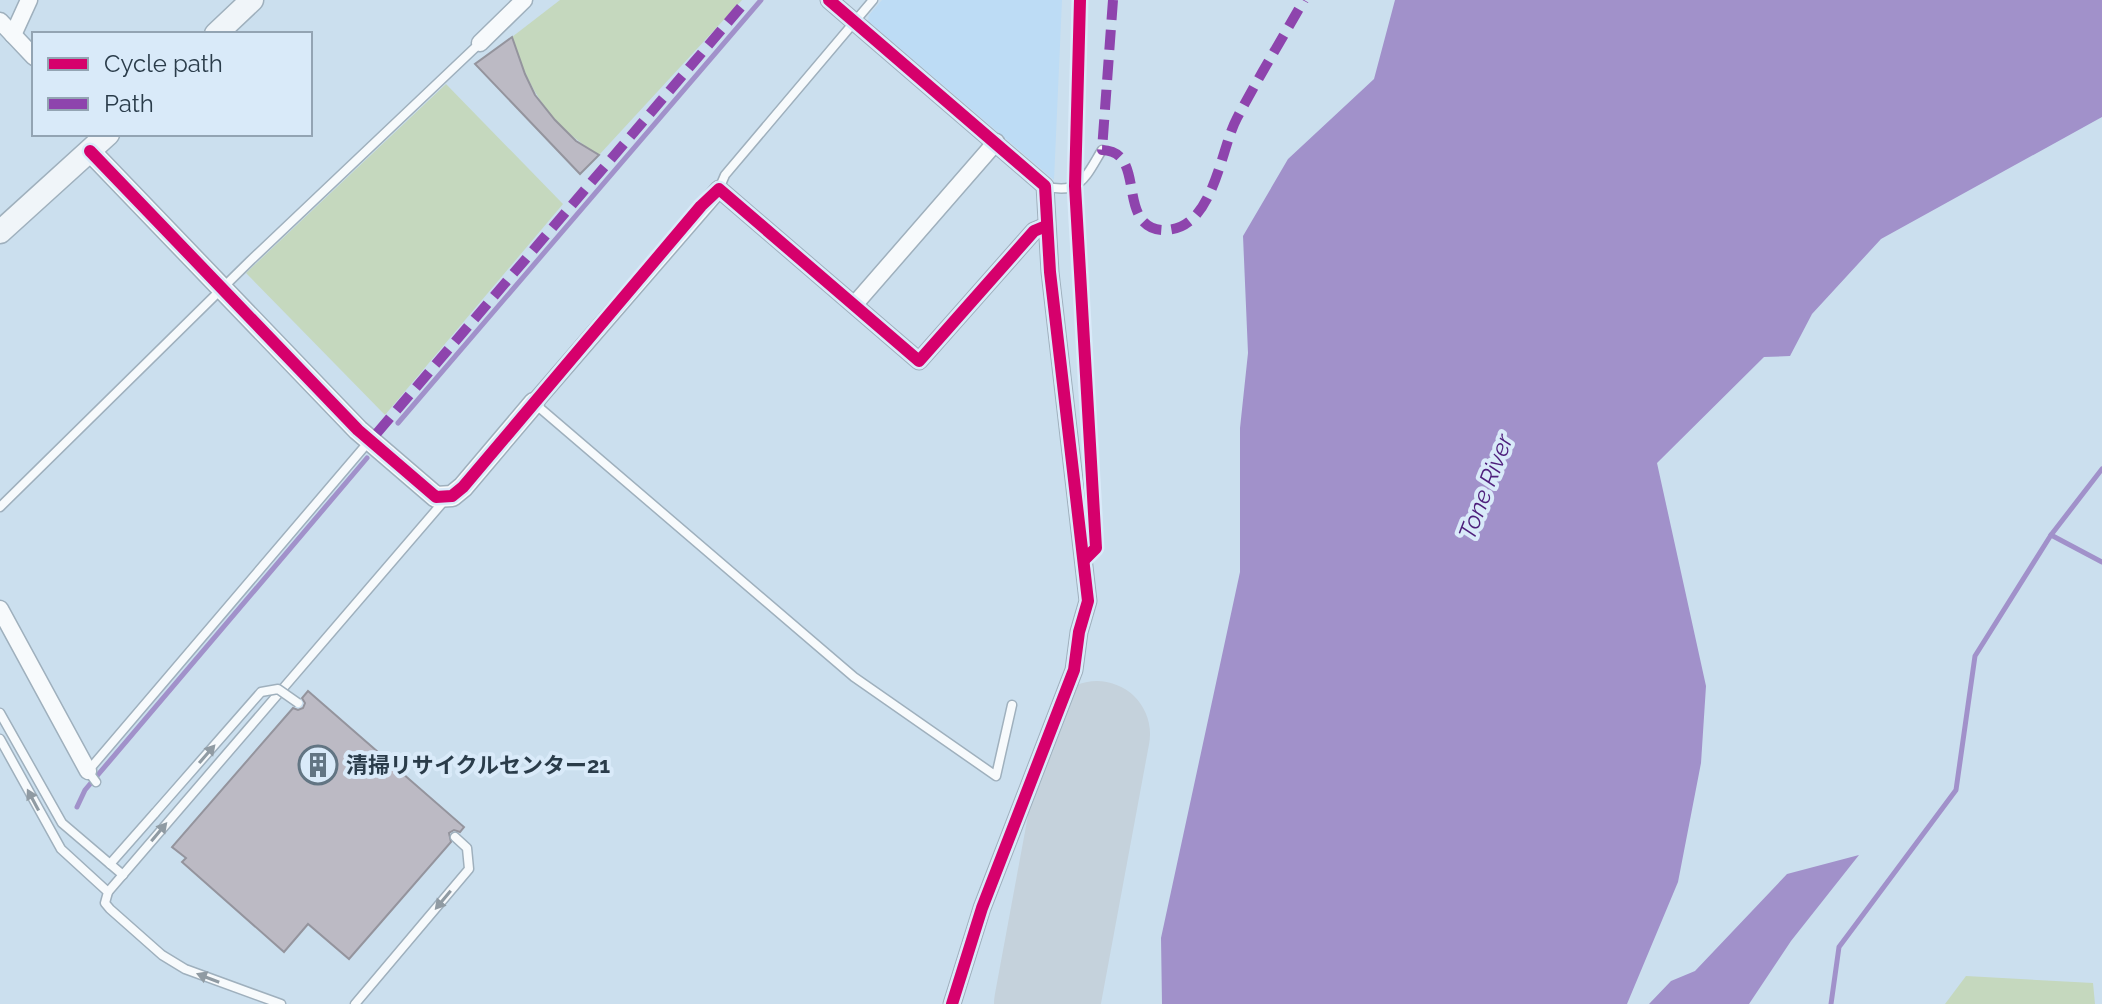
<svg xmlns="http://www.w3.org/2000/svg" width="2102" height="1004" font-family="Raleway,'Noto Sans JP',sans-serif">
	<rect width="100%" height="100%" fill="#cbdfee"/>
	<!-- built -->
	<polygon fill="#bddcf5" points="882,0 1062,0 1054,180 868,21 869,15"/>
	<!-- green -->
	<g fill="#c5d8be">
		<path d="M 560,0 L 742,0 L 599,155 C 550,125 529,91 512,37 Z"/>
		<polygon points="446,84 563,204 385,415 246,273"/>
		<polygon points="1966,976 2093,983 2095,1004 1945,1004"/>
	</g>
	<!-- water -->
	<g fill="#a191ca">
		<polygon points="1395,0 2102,0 2102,117 1881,239 1812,314 1790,356 1764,357 1657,463 1706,686 1701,763 1678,882 1627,1004 1162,1004 1161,938 1240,572 1240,428 1248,353 1243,236 1288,159 1374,79"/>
		<polygon points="1859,855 1791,941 1749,1004 1649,1004 1671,981 1695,971 1787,874"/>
	</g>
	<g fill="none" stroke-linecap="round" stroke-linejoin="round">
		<!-- stream -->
		<g stroke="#a191ca" stroke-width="5">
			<polyline points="398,423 761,0"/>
			<polyline points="2051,535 2102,562"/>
			<polyline points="77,807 85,790 367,458"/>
			<polyline points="1831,1004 1839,947 1956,790 1975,656 2051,535 2102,469"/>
		</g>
		<!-- runway -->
		<polyline stroke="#c5d2dc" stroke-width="106" points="1047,1004 1097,734"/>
	</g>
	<!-- building -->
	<g fill="#bcbac4" stroke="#94949d" stroke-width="2">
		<polygon points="512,37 525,74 535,95 555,120 576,141 599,155 580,174 475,64"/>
		<polygon points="308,691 464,827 460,832 454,830 449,833 451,842 349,959 308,924 284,952 182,862 186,858 172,847 293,708 298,710 303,708 305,703 302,698"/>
	</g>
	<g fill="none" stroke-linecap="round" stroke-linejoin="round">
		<!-- service casing -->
		<g stroke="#9fb0bd" stroke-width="11">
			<g id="service">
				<path d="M 1045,186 C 1080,196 1086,176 1102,150"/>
				<polyline points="719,189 725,175 873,0"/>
				<polyline points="534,403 854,677 996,776 1012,705"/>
				<polyline points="0,507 250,261 480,43"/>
				<polyline points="0,713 62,823 123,875"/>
				<polyline points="0,739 61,849 108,892 105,903 110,909 162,955 185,969 281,1004"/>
				<polyline points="96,782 88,771 371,439"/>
				<polyline points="110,864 155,813"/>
				<polyline points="108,892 444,501"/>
				<polyline points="355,1004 469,869 467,848 455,837"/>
			</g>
		</g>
		<!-- minor casing -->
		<g stroke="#9fb0bd" stroke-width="19">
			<g id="minor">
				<polyline points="829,0 1045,186 1050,272 1088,601 1079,632 1074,670 982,908 952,1004"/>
				<polyline points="0,21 34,57"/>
				<polyline points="13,35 29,0"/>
				<polyline points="480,43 524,0"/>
				<polyline points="855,304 996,142"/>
				<polyline points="534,403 719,189 919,361 1034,231 1046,226"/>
				<polyline points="0,609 88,771"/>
			</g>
		</g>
		<!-- tertiary casing -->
		<g stroke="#9fb0bd" stroke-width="23">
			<polyline id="tertiary" points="90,151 358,430 436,497 452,496 463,487 534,403"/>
		</g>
		<!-- secondary casing -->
		<g stroke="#9fb0bd" stroke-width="25">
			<g id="secondary">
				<polyline points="216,34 252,0"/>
				<polyline points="0,232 108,134"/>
			</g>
		</g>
		<!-- service -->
		<use href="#service" stroke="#f7fafc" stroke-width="8"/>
		<!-- minor -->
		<use href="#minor" stroke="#f7fafc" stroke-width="16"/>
		<!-- tertiary -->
		<use href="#tertiary" stroke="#f7fafc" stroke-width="20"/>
		<!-- secondary -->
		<use href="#secondary" stroke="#f0f5f9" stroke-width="22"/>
		<!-- service-bridge casing -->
		<g stroke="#9fb0bd" stroke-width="11" stroke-linecap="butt">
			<polyline id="service-bridge" points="155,813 261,692 278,689 298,703"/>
		</g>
		<!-- service-bridge -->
		<use href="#service-bridge" stroke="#f7fafc" stroke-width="8"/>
		<!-- quiet -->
		<g stroke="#8e44ad" stroke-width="10" stroke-dasharray="20 10" stroke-linecap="butt">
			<path d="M 1113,0 L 1102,150 C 1137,151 1126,194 1140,217 C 1145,226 1156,231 1166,230 C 1214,228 1220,150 1237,118 C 1258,78 1282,39 1304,0"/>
			<polyline points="377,433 747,0"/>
		</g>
		<!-- cycleway casing -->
		<g stroke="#d9eaf9" stroke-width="17">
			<g id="cycleway">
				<polyline points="829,0 1045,186 1050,272 1088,601 1079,632 1074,670 982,908 952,1004"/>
				<polyline points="1080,0 1075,186 1096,548 1084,560"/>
				<polyline points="90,151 358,430 436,497 452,496 463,487 701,206 719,189 919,361 1034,231 1046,226"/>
			</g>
		</g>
		<!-- cycleway -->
		<use href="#cycleway" stroke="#d6006c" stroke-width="12"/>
	</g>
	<!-- one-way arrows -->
	<defs><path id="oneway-solid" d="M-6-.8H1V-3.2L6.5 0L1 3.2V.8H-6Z" transform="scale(2)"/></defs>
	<g fill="#909ba3">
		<use href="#oneway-solid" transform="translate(207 754) rotate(-49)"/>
		<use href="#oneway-solid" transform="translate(33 800) rotate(-118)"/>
		<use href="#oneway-solid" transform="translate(159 832) rotate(-50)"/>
		<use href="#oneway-solid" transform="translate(443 900) rotate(130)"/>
		<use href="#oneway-solid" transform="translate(208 978) rotate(-159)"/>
	</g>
	<!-- icons -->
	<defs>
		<g id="building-ring" transform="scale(2)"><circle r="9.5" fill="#d9eaf9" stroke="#627583" stroke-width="1.5"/><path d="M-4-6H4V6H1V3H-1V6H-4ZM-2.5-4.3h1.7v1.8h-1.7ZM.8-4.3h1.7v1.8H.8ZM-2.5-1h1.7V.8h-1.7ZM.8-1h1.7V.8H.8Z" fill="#627583"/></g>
	</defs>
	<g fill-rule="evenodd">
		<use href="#building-ring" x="318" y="765"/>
	</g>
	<g text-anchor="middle" stroke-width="8" stroke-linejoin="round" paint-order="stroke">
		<!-- poi labels -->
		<g font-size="22" font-weight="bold" fill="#2a3c4a" stroke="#d9eaf9" text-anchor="start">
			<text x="346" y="773">清掃リサイクルセンター21</text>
		</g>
		<!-- water labels -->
		<g font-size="24" font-style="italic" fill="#4d1e7b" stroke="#d9eaf9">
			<text transform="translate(1486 487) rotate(-69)" y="8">Tone River</text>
		</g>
	</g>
	<!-- legend -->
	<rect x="32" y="32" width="280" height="104" fill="#d9eaf9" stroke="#93a4b3" stroke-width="2"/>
	<rect x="48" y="58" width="40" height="12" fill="#d6006c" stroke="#93a4b3" stroke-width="2"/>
	<text x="104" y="72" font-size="24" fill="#2a3c4a">Cycle path</text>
	<rect x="48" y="98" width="40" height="12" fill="#8e44ad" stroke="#93a4b3" stroke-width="2"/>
	<text x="104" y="112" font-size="24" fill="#2a3c4a">Path</text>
</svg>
